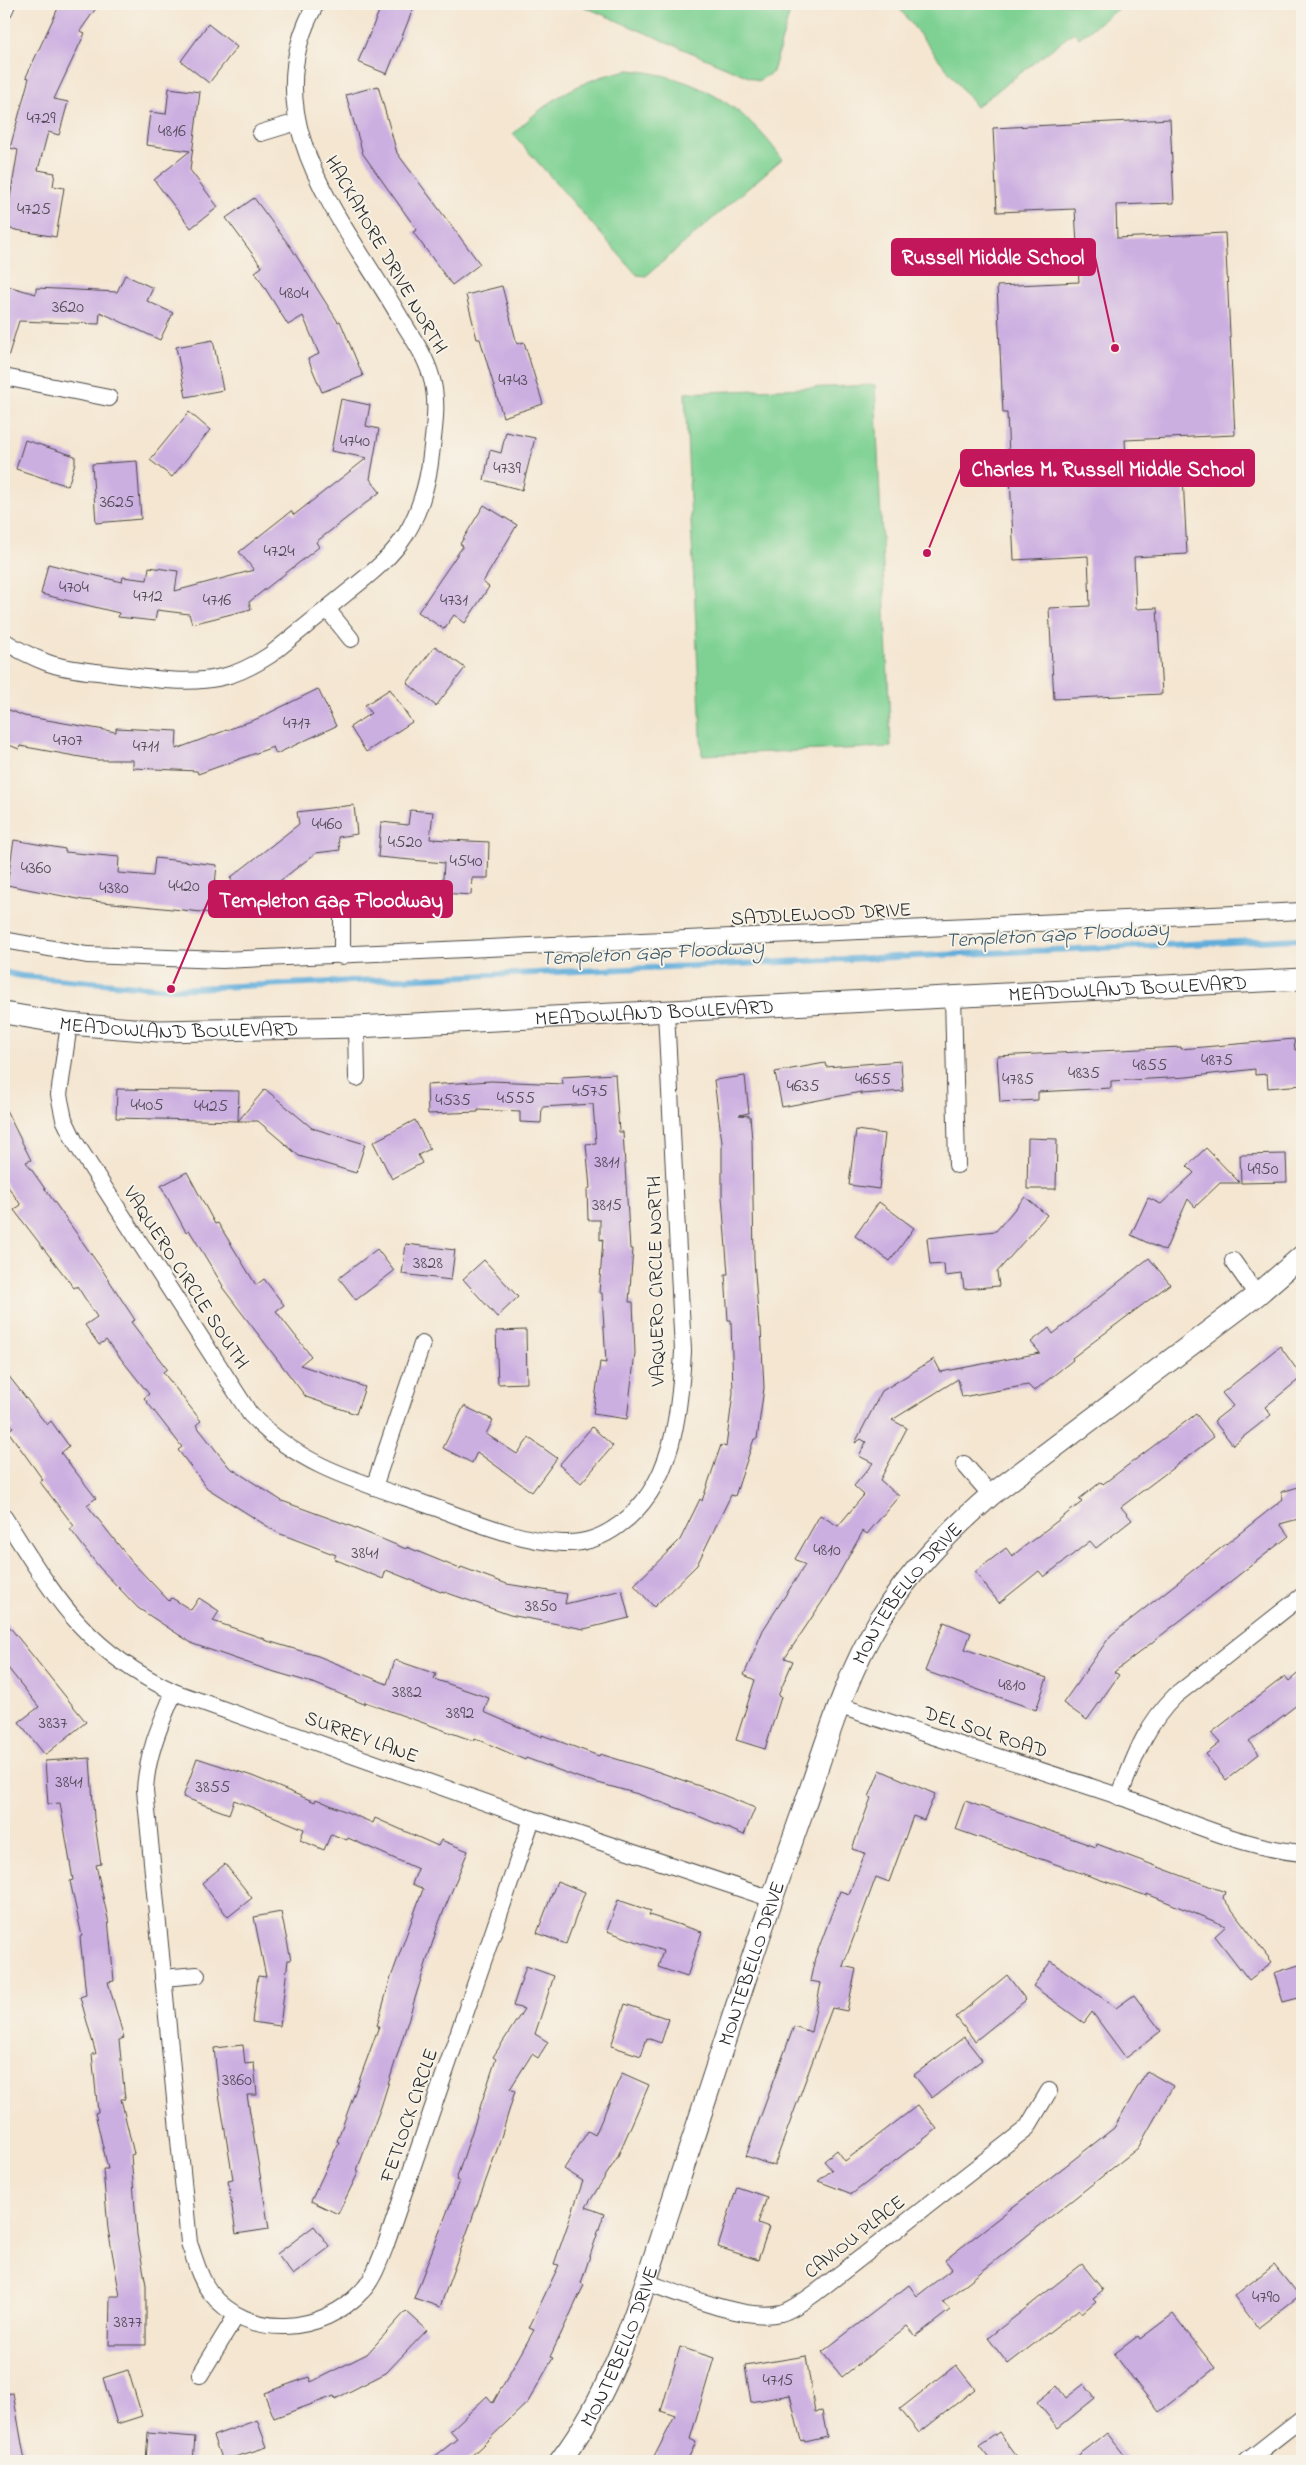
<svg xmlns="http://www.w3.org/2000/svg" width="1306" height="2465" font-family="'Indie Flower',sans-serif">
	<rect width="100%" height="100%" fill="#f7f3e8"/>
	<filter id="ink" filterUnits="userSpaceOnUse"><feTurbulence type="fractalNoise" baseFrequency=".02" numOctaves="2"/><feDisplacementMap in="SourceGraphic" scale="10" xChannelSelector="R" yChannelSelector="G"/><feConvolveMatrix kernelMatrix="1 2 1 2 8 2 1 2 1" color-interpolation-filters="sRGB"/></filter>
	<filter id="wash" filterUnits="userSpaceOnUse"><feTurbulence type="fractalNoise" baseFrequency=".0096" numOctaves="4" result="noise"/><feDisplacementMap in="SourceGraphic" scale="20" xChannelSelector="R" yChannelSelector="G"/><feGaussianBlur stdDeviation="1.12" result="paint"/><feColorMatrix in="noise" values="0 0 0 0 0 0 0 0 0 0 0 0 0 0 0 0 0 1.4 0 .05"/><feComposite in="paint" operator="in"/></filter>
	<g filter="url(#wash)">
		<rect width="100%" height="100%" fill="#f4e6d1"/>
		<!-- green -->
		<g fill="#7ed193" stroke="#547e5f">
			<polygon points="578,4 792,4 773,72 758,81"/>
			<polygon points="896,4 1124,4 1079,38 1074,32 976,107"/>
			<path d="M 629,70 C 693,75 746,106 782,159 L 646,276 L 637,275 L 513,134 C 548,100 580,79 629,70 Z"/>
			<polygon points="875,385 891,747 702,755 685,393"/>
		</g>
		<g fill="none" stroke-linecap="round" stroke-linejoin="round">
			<!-- stream -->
			<polyline stroke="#61adda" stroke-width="6" points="4,972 21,976 171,989 1302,939"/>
		</g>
		<g id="blocks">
			<!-- building -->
			<g fill="#ccafe1">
				<polygon points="60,4 99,4 80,31 85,33 54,99 68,102 59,135 48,132 38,170 55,173 53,186 64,188 56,237 5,228 18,150 10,148 29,78 26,77"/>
				<polygon points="382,4 415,4 387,74 358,62"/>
				<polygon points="208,24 237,47 209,83 181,61"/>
				<polygon points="378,86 397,153 480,264 452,285 413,232 417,230 363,154 346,95"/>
				<polygon points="169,88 200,92 190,170 218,207 191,228 154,180 190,151 146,145 150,112 166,114"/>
				<polygon points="1170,119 1174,203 1116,205 1117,238 1225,233 1235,435 1125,440 1127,479 1183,477 1187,554 1134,557 1136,609 1157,608 1162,694 1054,699 1049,608 1090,606 1088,556 1014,560 1007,413 1003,413 997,286 1079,282 1075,209 997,212 993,128"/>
				<polygon points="254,198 292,249 338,322 340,321 363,376 322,392 308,359 319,354 303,316 288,325 255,272 262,267 226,218"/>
				<polygon points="125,275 153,288 147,301 173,313 160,340 100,312 99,324 19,321 8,357 4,356 4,285 36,294 36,288 117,292"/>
				<polygon points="502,286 517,344 524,342 543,404 503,417 480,339 477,339 466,295"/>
				<polygon points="213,340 223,390 186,397 176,347"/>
				<polygon points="341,399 370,405 366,426 379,429 370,479 380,492 316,542 319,547 249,602 251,609 192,624 189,614 157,610 155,621 118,617 119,613 41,594 48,564 122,582 123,577 147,580 149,567 178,571 175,591 254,570 239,552 291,511 294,515 367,458 331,451"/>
				<polygon points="189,412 210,430 172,477 150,460"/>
				<polygon points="506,432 535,438 522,490 484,480 490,450 501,453"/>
				<polygon points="25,440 75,456 75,463 68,486 16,469"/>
				<polygon points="137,461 141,519 96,523 92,464"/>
				<polygon points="484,505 517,525 483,582 489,587 465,623 454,615 444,629 418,612 463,546 460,544"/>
				<polygon points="435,646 465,668 436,706 407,683"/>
				<polygon points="318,689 336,726 276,754 273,747 198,774 197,771 133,768 133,760 97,760 20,746 19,749 4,743 4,708 24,716 116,732 116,728 177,731 176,749 259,718"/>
				<polygon points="390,689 412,722 366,752 350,727 371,713 365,705"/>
				<polygon points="354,805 357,834 338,837 340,850 316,853 250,904 230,878 299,824 297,812"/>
				<polygon points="410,810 433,812 430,839 489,842 488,878 472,878 471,895 442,893 444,863 378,857 381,822 408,825"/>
				<polygon points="14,840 65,849 65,852 119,857 118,873 153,876 155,858 217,865 212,913 83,900 7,885"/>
				<polygon points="1294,1039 1295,1050 1302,1049 1302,1085 1268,1088 1267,1074 1255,1075 1255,1069 1187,1077 1111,1081 1111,1088 1038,1092 1038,1100 1000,1102 997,1056 1181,1047 1181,1049"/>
				<polygon points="901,1061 903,1091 861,1094 861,1092 782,1107 775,1072 825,1063 826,1067"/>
				<polygon points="615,1074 619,1132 623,1132 630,1249 633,1249 629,1302 633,1302 635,1353 627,1419 593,1414 600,1362 606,1363 602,1293 599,1293 603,1239 600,1240 600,1220 588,1220 587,1189 590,1188 586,1144 596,1143 593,1104 542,1107 541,1123 520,1122 520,1112 478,1110 478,1112 428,1114 427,1085 491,1081 563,1084 562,1077"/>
				<polygon points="745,1076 749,1113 739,1115 750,1116 752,1140 754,1260 759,1327 761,1327 764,1388 757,1439 754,1439 735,1496 731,1495 697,1565 654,1607 634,1585 680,1540 700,1499 702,1501 721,1445 726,1447 733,1393 731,1320 728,1320 725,1274 728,1274 722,1197 722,1142 714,1080"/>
				<polygon points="117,1089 239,1091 238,1121 116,1118"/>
				<polygon points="265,1089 312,1128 365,1144 356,1173 299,1156 258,1121 238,1121"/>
				<polygon points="4,1106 31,1160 26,1162 101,1268 135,1320 131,1322 167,1369 163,1372 201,1421 196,1425 229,1467 282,1501 348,1525 406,1549 407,1547 460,1569 461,1567 507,1584 567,1594 565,1604 622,1590 629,1618 584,1629 510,1615 442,1591 441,1592 386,1570 383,1579 334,1559 336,1555 278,1533 207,1488 178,1450 182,1447 144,1398 149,1394 106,1340 99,1345 85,1325 97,1317 77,1286 74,1288 14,1210 21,1205 4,1181"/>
				<polygon points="415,1120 430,1149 418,1155 422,1163 392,1179 373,1142"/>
				<polygon points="856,1130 885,1134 879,1189 849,1185"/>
				<polygon points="1028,1138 1057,1139 1056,1189 1027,1189"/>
				<polygon points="1206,1148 1240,1183 1220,1183 1195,1207 1188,1199 1165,1251 1131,1235 1148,1198 1161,1204 1194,1173 1187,1166"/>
				<polygon points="1286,1154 1287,1182 1241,1183 1240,1155"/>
				<polygon points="187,1172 215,1224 218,1223 256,1285 264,1279 284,1305 276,1311 311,1356 300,1365 365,1387 356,1414 306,1397 222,1287 223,1286 189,1230 186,1232 161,1186"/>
				<polygon points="1025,1197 1047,1215 997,1272 999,1286 964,1289 962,1274 945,1276 944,1264 930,1265 927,1238 996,1231"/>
				<polygon points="879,1202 914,1228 890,1261 855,1236"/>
				<polygon points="406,1244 455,1250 451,1280 402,1274"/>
				<polygon points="377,1249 394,1271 356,1300 339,1278"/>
				<polygon points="1149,1258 1170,1284 1072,1358 1073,1360 1034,1391 1028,1385 962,1397 958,1379 892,1420 907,1428 880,1480 899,1496 867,1534 863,1531 828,1593 785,1658 793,1661 778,1696 781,1697 765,1749 736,1740 755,1680 744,1675 763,1630 805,1565 795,1559 820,1515 838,1526 864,1495 854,1486 873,1463 859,1456 866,1442 861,1439 855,1443 882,1391 934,1359 941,1372 1040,1353 1031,1342 1049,1328 1053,1334"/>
				<polygon points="484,1260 518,1297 497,1317 463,1279"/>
				<polygon points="526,1330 527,1383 498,1384 496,1331"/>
				<polygon points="1280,1346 1302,1377 1265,1407 1271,1415 1233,1445 1214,1421 1233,1406 1222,1393"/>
				<polygon points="4,1370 47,1425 51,1421 69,1446 61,1453 96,1498 87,1505 132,1562 169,1601 172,1598 191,1610 199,1598 219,1611 213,1621 265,1639 264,1640 318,1656 387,1684 395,1660 436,1674 434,1679 489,1698 484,1712 542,1737 542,1735 599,1756 600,1754 656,1771 711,1790 755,1808 744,1835 691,1813 638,1794 580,1778 526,1758 525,1760 475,1738 474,1741 365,1702 364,1704 316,1684 268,1670 193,1644 138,1608 99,1567 70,1529 74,1526 40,1482 43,1480 8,1431 13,1427 4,1415"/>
				<polygon points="464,1406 493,1420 486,1434 517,1454 529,1438 557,1458 532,1492 477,1452 472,1463 443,1448"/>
				<polygon points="1196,1414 1214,1437 1121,1507 1132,1520 1096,1548 1090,1541 1044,1577 1039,1571 999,1603 975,1572 1006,1548 1012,1556 1082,1502 1079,1499 1101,1482 1103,1484"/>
				<polygon points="592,1427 613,1446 581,1483 559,1465"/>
				<polygon points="1302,1486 1302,1518 1280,1524 1289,1536 1114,1672 1119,1675 1087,1720 1063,1703 1111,1635 1283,1499 1281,1492"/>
				<polygon points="4,1620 86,1722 45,1755 19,1722 39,1707 4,1663"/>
				<polygon points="944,1622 971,1633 965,1649 1047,1678 1036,1710 925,1671"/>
				<polygon points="1302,1670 1302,1701 1249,1742 1259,1754 1226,1780 1206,1754 1220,1743 1211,1733 1285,1676 1289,1681"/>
				<polygon points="90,1758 94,1818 101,1864 96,1865 108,1919 114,1981 108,1982 124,2038 119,2040 125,2099 121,2099 134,2154 131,2155 137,2235 146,2285 146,2345 109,2345 110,2296 120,2296 108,2229 103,2169 108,2169 95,2113 98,2112 92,2054 96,2054 80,1997 86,1995 80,1937 82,1936 70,1881 73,1880 60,1803 48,1804 45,1761"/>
				<polygon points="197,1758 252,1776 315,1802 316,1799 373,1823 375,1818 438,1846 441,1840 468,1851 438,1925 381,2107 357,2170 359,2171 338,2214 311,2201 339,2142 337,2141 379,2026 377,2026 390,1980 423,1889 412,1884 418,1869 348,1838 347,1840 331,1834 324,1850 300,1840 304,1829 234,1800 229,1814 183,1797"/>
				<polygon points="880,1770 935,1794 924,1820 913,1816 889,1882 876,1877 843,1966 856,1969 847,2011 832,2008 774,2166 746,2156 794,2026 811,2032 821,1983 810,1981 815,1958 840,1891 849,1894 865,1853 852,1849 871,1798 869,1797"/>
				<polygon points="965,1801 1096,1847 1097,1844 1225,1892 1223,1898 1272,1962 1249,1980 1215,1936 1226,1926 1147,1894 1147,1896 955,1829"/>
				<polygon points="225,1864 252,1898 228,1917 202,1883"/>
				<polygon points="557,1881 585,1892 566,1944 537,1933"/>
				<polygon points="618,1900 651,1911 649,1915 702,1932 687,1977 658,1967 663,1951 607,1931"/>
				<polygon points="281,1912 291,1960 288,1960 280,2026 252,2022 258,1976 266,1977 254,1917"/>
				<polygon points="1051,1961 1116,2008 1134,1995 1161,2031 1126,2058 1092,2012 1084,2023 1033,1986"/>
				<polygon points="1302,1964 1302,1997 1283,2002 1274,1973"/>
				<polygon points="526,1966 554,1976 535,2034 548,2042 538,2058 532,2054 510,2089 515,2091 498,2147 440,2307 414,2298 459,2181 456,2180 496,2059 493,2057 524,2009 513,2006"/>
				<polygon points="1007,1975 1026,2000 975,2041 956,2017"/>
				<polygon points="625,2004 669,2019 661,2043 647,2038 641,2056 611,2046"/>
				<polygon points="964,2037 982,2060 932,2098 914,2075"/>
				<polygon points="243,2045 245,2064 254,2063 257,2095 247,2095 269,2229 236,2234 228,2180 233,2179 219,2094 214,2048"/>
				<polygon points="1147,2071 1173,2086 1138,2148 943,2302 950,2310 916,2336 907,2326 842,2377 822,2352 909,2285 917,2296 952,2269 945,2260 1114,2128"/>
				<polygon points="622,2073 649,2085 617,2158 586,2207 604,2214 581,2283 584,2285 550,2357 553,2358 528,2402 466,2461 429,2461 457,2439 450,2431 487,2396 493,2403 534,2330 529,2328 559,2265 554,2264 583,2181 564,2169 588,2131 595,2135"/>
				<polygon points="918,2105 937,2129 887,2167 852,2194 818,2181 832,2170 824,2161 837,2150 845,2161"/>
				<polygon points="737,2187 767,2197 758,2223 769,2227 758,2260 718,2247"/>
				<polygon points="314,2226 330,2247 293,2275 277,2254"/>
				<polygon points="1082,2264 1103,2290 1093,2298 1096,2301 1082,2313 1079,2309 1008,2364 988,2338"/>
				<polygon points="1274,2265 1299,2296 1258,2328 1234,2296"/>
				<polygon points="406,2311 427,2330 386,2373 335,2399 334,2396 274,2418 264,2393 309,2377 311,2382 367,2354"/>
				<polygon points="1173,2314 1215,2368 1159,2412 1114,2354 1138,2336 1140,2339"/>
				<polygon points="680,2347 714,2358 690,2439 696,2442 687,2461 652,2461 675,2416 661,2411"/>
				<polygon points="806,2356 815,2412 822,2411 827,2437 805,2442 804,2440 801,2441 790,2395 751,2402 745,2366"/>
				<polygon points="956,2365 975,2389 919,2433 900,2409"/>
				<polygon points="128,2370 142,2416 117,2424 103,2378"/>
				<polygon points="1084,2384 1095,2398 1058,2428 1037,2402 1057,2386 1066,2398"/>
				<polygon points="13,2393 25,2461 4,2461 4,2394"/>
				<polygon points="257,2420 267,2447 222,2461 213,2436"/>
				<polygon points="999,2432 1020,2461 991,2461 979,2446"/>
				<polygon points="148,2433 195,2437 193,2461 146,2461"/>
				<polygon points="1107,2433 1129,2461 1071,2461"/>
			</g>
		</g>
	</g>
	<g filter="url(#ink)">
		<use href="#blocks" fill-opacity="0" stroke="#494744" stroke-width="1"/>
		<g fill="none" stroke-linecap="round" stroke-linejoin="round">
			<!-- minor casing -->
			<g stroke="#494744" stroke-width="18">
				<g id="minor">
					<polyline points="4,11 7,4"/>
					<polyline points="261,133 297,122"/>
					<polyline points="4,377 109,398"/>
					<polyline points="327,609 351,639"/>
					<path d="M 4,641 C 18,650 32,657 48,663 C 68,670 91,671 112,674 C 149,678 189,686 226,676 C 242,672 256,664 270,655 C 295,635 319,615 344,595 C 364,579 384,564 400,543 C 418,519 428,484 431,455 C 434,429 439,401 431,376 C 425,355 412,337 401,319 C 346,223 250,119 316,4"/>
					<polyline points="4,940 87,955 222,960 1302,911"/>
					<polyline points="342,956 342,917"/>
					<polyline points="953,995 957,1165"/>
					<path d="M 69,1024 L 59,1095 L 64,1119 L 75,1142 L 250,1414 C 298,1466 360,1482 425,1504 C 469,1519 516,1541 563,1543 C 583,1544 603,1537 619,1525 C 673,1487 680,1412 683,1351 L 666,1012"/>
					<polyline points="356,1027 357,1078"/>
					<polyline points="1233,1261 1257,1295"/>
					<polyline points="964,1464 991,1495"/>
					<polyline points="374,1487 422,1344"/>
					<path d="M 4,1517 C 55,1597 84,1650 174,1692 L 532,1819 L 772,1899"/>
					<path d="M 174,1692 C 160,1725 147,1754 145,1790 L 189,2243 C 195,2259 199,2278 210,2292 C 248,2341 323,2334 362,2291 C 373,2280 379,2262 385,2247 L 532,1819"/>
					<path d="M 840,1706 C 933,1737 1026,1765 1118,1796 C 1178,1817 1239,1847 1302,1853"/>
					<path d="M 1119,1797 C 1135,1757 1144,1727 1175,1696 L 1302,1596"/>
					<polyline points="163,1978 197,1975"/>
					<path d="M 646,2282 C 680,2294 746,2322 781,2313 C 794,2309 807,2299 818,2291 L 1027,2128 L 1049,2091"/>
					<polyline points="200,2375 236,2316"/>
					<polyline points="1247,2461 1302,2418"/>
				</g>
			</g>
			<!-- tertiary casing -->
			<g stroke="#494744" stroke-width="23">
				<g id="tertiary">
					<path id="s1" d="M 4,1013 L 69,1024 L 158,1031 L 356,1027 L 1302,979"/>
					<path id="s2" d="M 560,2461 C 615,2389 641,2297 669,2211 C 713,2078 755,1945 802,1813 C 825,1748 844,1678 880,1619 C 910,1571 949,1532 991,1495 L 1257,1295 L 1302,1256"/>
				</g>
			</g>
			<!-- minor -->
			<use href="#minor" stroke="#fff" stroke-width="16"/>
			<!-- tertiary -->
			<use href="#tertiary" stroke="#fff" stroke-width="21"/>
		</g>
	</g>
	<g text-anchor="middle" stroke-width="4" stroke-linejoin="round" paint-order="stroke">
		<!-- number labels -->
		<g font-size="18" fill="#534c58">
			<text x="41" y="123">4729</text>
			<text x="172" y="136">4816</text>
			<text x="34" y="214">4725</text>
			<text x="294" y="298">4804</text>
			<text x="68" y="312">3620</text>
			<text x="513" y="385">4743</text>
			<text x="355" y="446">4740</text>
			<text x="507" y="473">4739</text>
			<text x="117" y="507">3625</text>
			<text x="279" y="556">4724</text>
			<text x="74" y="592">4704</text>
			<text x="148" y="601">4712</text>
			<text x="217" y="605">4716</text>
			<text x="454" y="605">4731</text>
			<text x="297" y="728">4717</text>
			<text x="68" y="745">4707</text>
			<text x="146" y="751">4711</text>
			<text x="327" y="829">4460</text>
			<text x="405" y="847">4520</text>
			<text x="466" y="866">4540</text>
			<text x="36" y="873">4360</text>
			<text x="184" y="891">4420</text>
			<text x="114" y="893">4380</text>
			<text x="1217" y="1065">4875</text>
			<text x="1150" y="1070">4855</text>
			<text x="1084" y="1078">4835</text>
			<text x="873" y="1084">4655</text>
			<text x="1018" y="1084">4785</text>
			<text x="803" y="1091">4635</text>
			<text x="590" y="1096">4575</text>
			<text x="516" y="1103">4555</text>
			<text x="453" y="1105">4535</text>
			<text x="147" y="1110">4405</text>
			<text x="211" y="1111">4425</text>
			<text x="607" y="1167">3811</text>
			<text x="1263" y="1174">4950</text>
			<text x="607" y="1210">3815</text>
			<text x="428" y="1268">3828</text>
			<text x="827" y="1555">4810</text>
			<text x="365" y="1558">3841</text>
			<text x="541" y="1611">3850</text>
			<text x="1012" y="1690">4810</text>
			<text x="407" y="1697">3882</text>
			<text x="460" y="1718">3892</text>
			<text x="53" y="1728">3837</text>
			<text x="69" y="1787">3841</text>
			<text x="213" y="1792">3855</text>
			<text x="237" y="2085">3860</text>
			<text x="1266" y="2302">4790</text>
			<text x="128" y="2327">3877</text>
			<text x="778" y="2385">4715</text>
		</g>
		<!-- street labels -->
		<g font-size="20" fill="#2b2b2b" stroke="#f7f3e8">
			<text transform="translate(387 254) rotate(60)" y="7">HACKAMORE DRIVE NORTH</text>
			<text transform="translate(821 913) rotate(-3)" y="7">SADDLEWOOD DRIVE</text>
			<text dy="7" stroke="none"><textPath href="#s1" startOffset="1126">MEADOWLAND BOULEVARD</textPath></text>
			<text dy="7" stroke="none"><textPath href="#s1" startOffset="652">MEADOWLAND BOULEVARD</textPath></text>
			<text dy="7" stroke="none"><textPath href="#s1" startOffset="176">MEADOWLAND BOULEVARD</textPath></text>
			<text transform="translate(187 1277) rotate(57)" y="7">VAQUERO CIRCLE SOUTH</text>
			<text transform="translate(655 1281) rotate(-91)" y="7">VAQUERO CIRCLE NORTH</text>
			<text dy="7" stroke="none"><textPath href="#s2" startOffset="940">MONTEBELLO DRIVE</textPath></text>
			<text transform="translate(986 1731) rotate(18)" y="7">DEL SOL ROAD</text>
			<text transform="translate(362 1736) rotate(20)" y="7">SURREY LANE</text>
			<text dy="7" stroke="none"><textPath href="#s2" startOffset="535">MONTEBELLO DRIVE</textPath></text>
			<text transform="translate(408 2115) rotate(-71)" y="7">FETLOCK CIRCLE</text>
			<text transform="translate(854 2236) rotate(-38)" y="7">CAVIOU PLACE</text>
			<text dy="7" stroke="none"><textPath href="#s2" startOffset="130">MONTEBELLO DRIVE</textPath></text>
		</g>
		<!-- water labels -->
		<g font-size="21" font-style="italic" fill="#3e5868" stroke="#f7f3e8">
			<text transform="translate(1057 934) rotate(-3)" y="7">Templeton Gap Floodway</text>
			<text transform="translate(652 952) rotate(-3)" y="7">Templeton Gap Floodway</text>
		</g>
	</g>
	<!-- callouts -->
	<path fill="none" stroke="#c2185b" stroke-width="2" d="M1115 348L1095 257M927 553L961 468M171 989L209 899"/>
	<g fill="#c2185b" stroke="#f7f3e8" stroke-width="2">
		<circle cx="1115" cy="348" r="5"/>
		<circle cx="927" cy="553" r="5"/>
		<circle cx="171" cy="989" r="5"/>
	</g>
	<g fill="#c2185b" stroke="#c2185b" stroke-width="2">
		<rect x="892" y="239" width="203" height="36" rx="5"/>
		<rect x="961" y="450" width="293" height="36" rx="5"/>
		<rect x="209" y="881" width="243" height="36" rx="5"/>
	</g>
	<g font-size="21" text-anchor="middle" font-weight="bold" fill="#fff">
		<text x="993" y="264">Russell Middle School</text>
		<text x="1108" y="476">Charles M. Russell Middle School</text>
		<text x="331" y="907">Templeton Gap Floodway</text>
	</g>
	<!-- margin -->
	<rect width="1306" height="2465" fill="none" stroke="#f7f3e8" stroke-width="20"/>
</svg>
